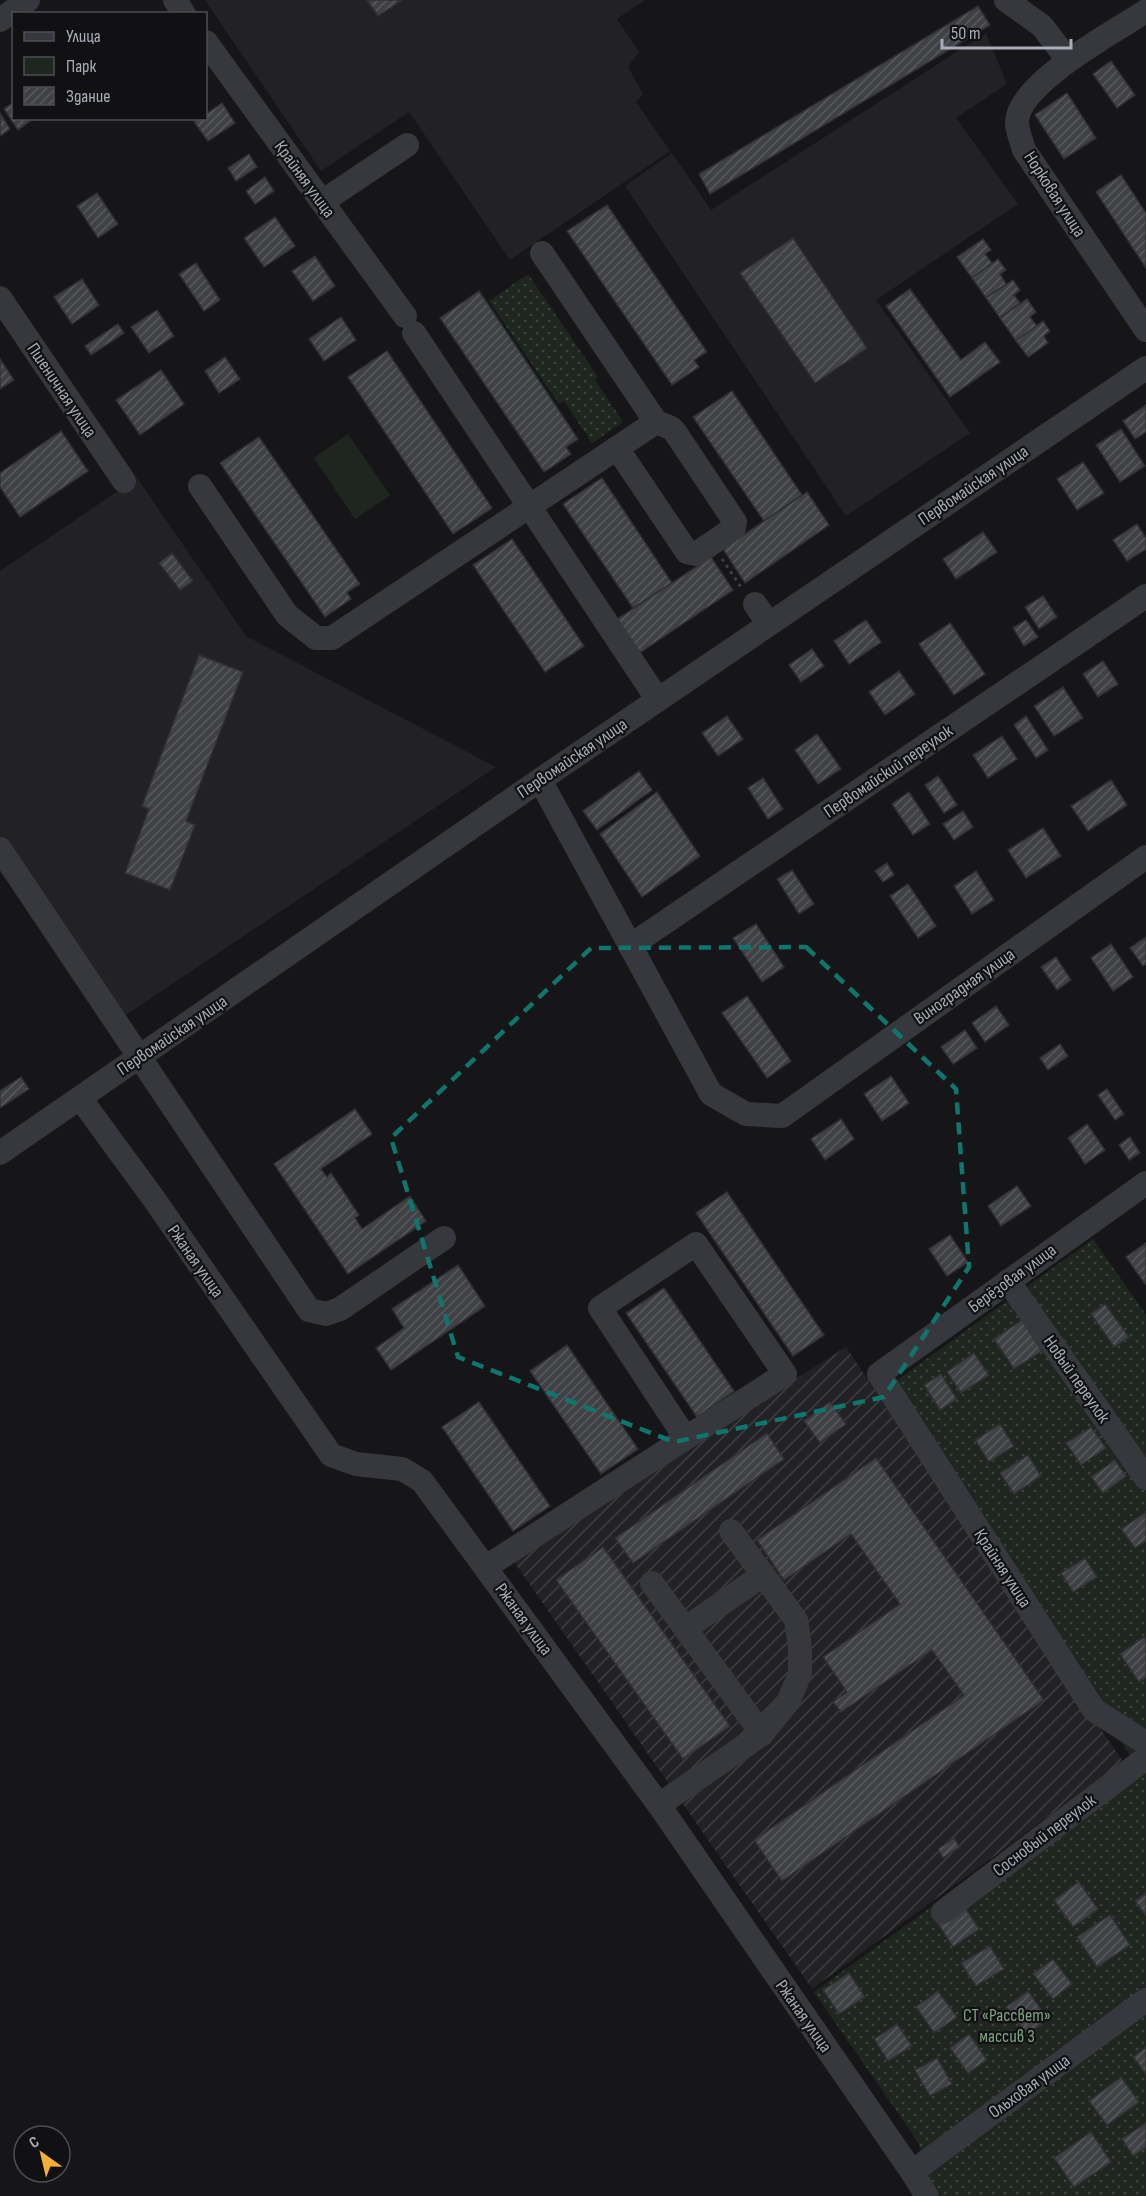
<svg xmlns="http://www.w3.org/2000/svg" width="1146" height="2196" font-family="'Sofia Sans Condensed',sans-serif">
	<defs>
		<pattern id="industrial-furrows" width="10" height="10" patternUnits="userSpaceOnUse" patternTransform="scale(1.5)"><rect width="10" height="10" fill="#222225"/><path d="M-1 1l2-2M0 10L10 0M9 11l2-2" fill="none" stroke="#3f3f43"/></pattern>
		<pattern id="green-dots" width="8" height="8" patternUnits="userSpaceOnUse" patternTransform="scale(1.5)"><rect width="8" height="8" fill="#1e261f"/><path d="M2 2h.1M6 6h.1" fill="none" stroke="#3c433d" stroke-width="1.8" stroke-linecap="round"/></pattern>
		<pattern id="building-hatch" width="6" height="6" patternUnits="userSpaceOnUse" patternTransform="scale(1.5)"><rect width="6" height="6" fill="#404145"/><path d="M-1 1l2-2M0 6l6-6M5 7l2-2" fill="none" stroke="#595a5e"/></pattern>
	</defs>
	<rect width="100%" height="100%" fill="#161618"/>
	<!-- built -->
	<g fill="#222225">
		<polygon points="205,0 645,0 617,19 639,52 628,67 643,94 636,102 670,151 510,260 409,112 321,171"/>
		<polygon points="986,33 1007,84 956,118 1018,204 876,300 970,433 846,516 625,186 672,153 711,210"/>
		<polygon points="137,478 246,636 496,767 120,1019 0,840 0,571"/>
	</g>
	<!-- industrial -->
	<polygon fill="url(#industrial-furrows)" points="846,1347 1123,1762 812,1989 512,1559"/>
	<!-- green -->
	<g fill="url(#green-dots)">
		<polygon points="528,274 598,377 595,380 623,422 592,443 564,401 559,404 489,301"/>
		<polygon points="1093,1239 1146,1315 1146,2196 941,2196 929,2179 918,2142 814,1992 1133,1760 896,1381"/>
	</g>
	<!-- pitch -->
	<polygon fill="#1e261f" points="348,434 390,495 355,519 314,458"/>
	<!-- building -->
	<g fill="url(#building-hatch)" stroke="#303034" stroke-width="1.5">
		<polygon points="367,0 402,0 378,16"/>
		<polygon points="978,6 990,25 710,194 699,174"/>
		<polygon points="1111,61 1135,95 1117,108 1093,74"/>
		<polygon points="1067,93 1096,138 1064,159 1035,115"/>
		<polygon points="14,102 14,118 34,118 18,130 4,109"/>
		<polygon points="222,103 235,123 208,141 194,122 199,118 206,118 206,114"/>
		<polygon points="0,113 10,129 0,136"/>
		<polygon points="249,154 257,167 236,181 228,168"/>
		<polygon points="1121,175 1146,213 1146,268 1096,192"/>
		<polygon points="265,177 274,191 255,204 246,191"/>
		<polygon points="97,193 118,224 98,238 77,206"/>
		<polygon points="607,205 707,352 694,360 699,367 672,385 567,231"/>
		<polygon points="275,217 295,246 264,267 244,238"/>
		<polygon points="793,238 867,348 815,383 740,273"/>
		<polygon points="983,239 991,250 985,254 992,263 972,278 957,257"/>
		<polygon points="315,256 335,286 313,301 292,271"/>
		<polygon points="998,259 1006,270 1000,274 1006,284 986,298 972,278"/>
		<polygon points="196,263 220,300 204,311 179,274"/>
		<polygon points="82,279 99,305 72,324 54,297"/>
		<polygon points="1013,280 1020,290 1014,295 1020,303 1000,318 986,298"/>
		<polygon points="910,289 961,360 985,342 1000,362 950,397 886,306"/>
		<polygon points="479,291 578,439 566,447 571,454 544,472 440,318"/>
		<polygon points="1027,299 1036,312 1030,317 1037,326 1016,341 1000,318"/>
		<polygon points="157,310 174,336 149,353 131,327"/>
		<polygon points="341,317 356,340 324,361 309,339"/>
		<polygon points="1043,321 1050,331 1044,336 1048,343 1028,357 1016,341"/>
		<polygon points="118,324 124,333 91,355 85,346"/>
		<polygon points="387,351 492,508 453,534 348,377"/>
		<polygon points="225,357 240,379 219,393 205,371"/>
		<polygon points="0,359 14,380 0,389"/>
		<polygon points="161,370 184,404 140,435 116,400"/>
		<polygon points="732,391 802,495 764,521 693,417"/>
		<polygon points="1146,405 1146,432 1135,439 1123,421"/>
		<polygon points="1121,429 1145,466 1120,482 1096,445"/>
		<polygon points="61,431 88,471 20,517 0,487 0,473"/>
		<polygon points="259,437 360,584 347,592 351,599 325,617 220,463"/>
		<polygon points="1083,462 1104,493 1077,510 1057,479"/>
		<polygon points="602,478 672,583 633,608 563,504"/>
		<polygon points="807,492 829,525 745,583 723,549"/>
		<polygon points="1137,524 1146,538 1146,549 1127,561 1113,540"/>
		<polygon points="983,532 997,552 956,579 943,559"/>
		<polygon points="512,539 584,646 545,672 473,565"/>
		<polygon points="172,553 193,581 180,590 159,563"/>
		<polygon points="711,557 733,590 638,654 616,620"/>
		<polygon points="1043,596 1057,617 1039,629 1025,607"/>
		<polygon points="866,620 881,642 849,664 834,641"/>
		<polygon points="1026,620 1038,637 1024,646 1013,628"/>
		<polygon points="950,623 985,674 954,695 919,644"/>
		<polygon points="812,649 824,666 801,682 789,665"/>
		<polygon points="199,655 243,672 186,821 195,825 170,890 125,873 149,809 142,806"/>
		<polygon points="1103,661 1118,684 1098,697 1083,674"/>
		<polygon points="899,671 915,694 885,715 869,692"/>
		<polygon points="1063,687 1083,718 1054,736 1034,706"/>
		<polygon points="727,716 743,739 718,756 702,733"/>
		<polygon points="1026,716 1048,750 1036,758 1014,725"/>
		<polygon points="817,734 841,769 818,784 795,750"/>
		<polygon points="1002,736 1017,759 988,778 973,755"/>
		<polygon points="639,771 652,790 597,830 583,811"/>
		<polygon points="938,776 957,805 944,813 925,785"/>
		<polygon points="763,778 783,809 768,819 748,788"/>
		<polygon points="1111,780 1127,805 1088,831 1071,806"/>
		<polygon points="657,792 700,856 642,897 600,834"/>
		<polygon points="909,792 930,824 913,835 892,804"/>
		<polygon points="963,811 973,827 954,840 943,824"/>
		<polygon points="1043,828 1061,856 1026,878 1008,850"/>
		<polygon points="887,863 894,875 883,882 875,871"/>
		<polygon points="792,870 814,904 799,914 777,879"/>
		<polygon points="976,871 994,900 972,914 954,886"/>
		<polygon points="908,884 936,926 918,938 890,896"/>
		<polygon points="756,924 784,967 762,982 733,938"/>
		<polygon points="1146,937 1146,964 1143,966 1130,948"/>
		<polygon points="1111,944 1133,977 1113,991 1091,958"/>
		<polygon points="1056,957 1071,980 1057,990 1041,967"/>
		<polygon points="747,996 791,1061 767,1078 722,1013"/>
		<polygon points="996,1006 1009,1025 985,1042 972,1023"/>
		<polygon points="965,1030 977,1048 953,1064 941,1047"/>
		<polygon points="1060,1044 1068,1056 1048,1070 1040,1058"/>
		<polygon points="891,1076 909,1103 882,1121 864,1094"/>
		<polygon points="21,1077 29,1089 0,1108 0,1091"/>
		<polygon points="1107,1089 1124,1114 1115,1120 1098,1095"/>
		<polygon points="355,1109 372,1134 321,1169 327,1177 331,1173 359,1215 355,1218 362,1229 410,1196 426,1221 348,1274 274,1164"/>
		<polygon points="841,1119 854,1139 825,1160 811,1139"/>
		<polygon points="1087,1124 1105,1150 1085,1164 1068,1138"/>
		<polygon points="1130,1137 1140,1153 1129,1160 1119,1145"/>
		<polygon points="1017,1186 1031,1206 1001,1226 988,1206"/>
		<polygon points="727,1192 824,1335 793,1356 696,1213"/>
		<polygon points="950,1235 968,1262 947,1276 929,1249"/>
		<polygon points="1146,1243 1146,1284 1145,1284 1126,1257"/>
		<polygon points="458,1265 485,1306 391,1370 376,1348 404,1328 392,1309"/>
		<polygon points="664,1288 734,1391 697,1417 626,1313"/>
		<polygon points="1105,1304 1129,1337 1114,1347 1091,1314"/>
		<polygon points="1022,1320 1042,1351 1014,1369 994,1339"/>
		<polygon points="567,1345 638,1449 601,1474 530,1371"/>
		<polygon points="974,1353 989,1375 961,1393 947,1372"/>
		<polygon points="941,1374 957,1399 940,1410 924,1385"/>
		<polygon points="479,1402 550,1506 513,1531 442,1427"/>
		<polygon points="830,1402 846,1424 820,1443 804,1421"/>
		<polygon points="1000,1424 1014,1446 989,1462 975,1440"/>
		<polygon points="1091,1427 1106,1448 1081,1465 1066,1443"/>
		<polygon points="767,1433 784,1459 633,1563 615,1538"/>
		<polygon points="1028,1455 1041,1476 1014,1494 1000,1473"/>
		<polygon points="876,1458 1044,1700 782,1881 754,1840 964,1695 932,1650 841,1712 833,1702 847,1692 823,1657 900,1604 851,1534 784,1580 757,1540"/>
		<polygon points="1115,1460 1126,1476 1103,1493 1091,1477"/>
		<polygon points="1146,1512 1146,1541 1135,1548 1121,1529"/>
		<polygon points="603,1547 730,1726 683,1759 556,1580"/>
		<polygon points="1085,1558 1097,1577 1073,1592 1061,1573"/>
		<polygon points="1144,1637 1146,1639 1146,1677 1139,1682 1120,1654"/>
		<polygon points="954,1838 960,1847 943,1858 938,1849"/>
		<polygon points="1079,1882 1098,1909 1073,1927 1054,1900"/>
		<polygon points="1146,1893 1146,1916 1135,1901"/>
		<polygon points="963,1905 979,1929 953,1947 937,1922"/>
		<polygon points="1110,1915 1130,1945 1097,1967 1077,1937"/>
		<polygon points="990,1946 1004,1969 976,1986 961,1963"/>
		<polygon points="1053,1959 1072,1984 1053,1999 1033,1974"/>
		<polygon points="849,1973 865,1997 839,2014 823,1990"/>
		<polygon points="938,1991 957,2017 934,2033 916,2007"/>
		<polygon points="1028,1991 1048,2019 1027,2035 1006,2007"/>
		<polygon points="897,2024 912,2046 888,2061 874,2039"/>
		<polygon points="969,2034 987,2060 968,2073 950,2048"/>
		<polygon points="1146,2047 1146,2074 1133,2057"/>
		<polygon points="937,2058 952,2084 930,2096 915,2070"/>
		<polygon points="1121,2077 1139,2102 1107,2125 1089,2101"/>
		<polygon points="1146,2123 1146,2147 1133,2156 1122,2139"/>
		<polygon points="1091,2132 1111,2162 1074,2187 1054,2158"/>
	</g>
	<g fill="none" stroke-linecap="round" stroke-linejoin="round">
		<!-- path -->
		<polyline stroke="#3d3f44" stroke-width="3" stroke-dasharray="3 4.5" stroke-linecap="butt" points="722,559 743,590"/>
		<!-- minor -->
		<g stroke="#37383d" stroke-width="24">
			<polyline points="175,0 184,14"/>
			<polyline points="1006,0 1042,26 1068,60"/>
			<path d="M 1146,11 C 1116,31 1016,84 1017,123 C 1017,131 1022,142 1024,150 L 1146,330"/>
			<polyline points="0,20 28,0"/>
			<polyline points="206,42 405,316"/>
			<polyline points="322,202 407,145"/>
			<polyline points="542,253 656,422 671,428 675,432 735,522 734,528 696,554 687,552 617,448"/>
			<polyline points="0,298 124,481"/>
			<polyline points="414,333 658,700"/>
			<polyline points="200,486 287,615 316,638 332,638 656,422"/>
			<polyline points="755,604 769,624"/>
			<polyline points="540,780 711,1094 746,1114 782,1116 1146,857"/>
			<polyline points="0,849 309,1310 326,1314 340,1309 444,1238"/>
			<polyline points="630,946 1146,596"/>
			<polyline points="80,1098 154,1199 331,1455 356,1464 402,1469 422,1481 659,1805 912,2172 927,2196"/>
			<polyline points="0,1153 540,780 1146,368"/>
			<polyline points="1146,1183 879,1374 1094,1710 1146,1743"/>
			<polyline points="1008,1281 1146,1478"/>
			<polyline points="486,1567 785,1374 696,1244 600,1308 685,1437"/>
			<polyline points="652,1583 762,1734"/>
			<polyline points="686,1628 763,1575"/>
			<polyline points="659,1805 762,1734 788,1702 800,1674 800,1647 796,1620 731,1531"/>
			<polyline points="943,1912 1146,1758"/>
			<polyline points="912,2172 1146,2000"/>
		</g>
	</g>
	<!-- marked area -->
	<path fill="none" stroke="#0f766e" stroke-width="4.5" stroke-dasharray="12 8" stroke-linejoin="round" d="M 806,947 L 956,1089 L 969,1267 L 884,1397 L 674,1442 L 458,1357 L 391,1138 L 591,948 Z"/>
	<g text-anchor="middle" stroke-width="4.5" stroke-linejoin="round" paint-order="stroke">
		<!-- street labels -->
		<g font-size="18" fill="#a8adb8" stroke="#111113">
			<text transform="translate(305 179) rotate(54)" y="6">Крайняя улица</text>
			<text transform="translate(1055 194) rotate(57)" y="6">Норковая улица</text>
			<text transform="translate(62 390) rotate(56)" y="6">Пшеничная улица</text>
			<text transform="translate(973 485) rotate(-34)" y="6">Первомайская улица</text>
			<text transform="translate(572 758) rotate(-34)" y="6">Первомайская улица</text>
			<text transform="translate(888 771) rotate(-34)" y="6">Первомайский переулок</text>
			<text transform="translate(964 986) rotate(-35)" y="6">Виноградная улица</text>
			<text transform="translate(172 1035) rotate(-34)" y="6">Первомайская улица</text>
			<text transform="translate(196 1261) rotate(55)" y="6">Ржаная улица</text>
			<text transform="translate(1012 1278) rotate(-36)" y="6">Берёзовая улица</text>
			<text transform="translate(1077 1379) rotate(55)" y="6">Новый переулок</text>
			<text transform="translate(1003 1568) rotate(57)" y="6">Крайняя улица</text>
			<text transform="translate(524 1619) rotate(54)" y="6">Ржаная улица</text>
			<text transform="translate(1044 1835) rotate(-37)" y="6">Сосновый переулок</text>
			<text transform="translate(804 2016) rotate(55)" y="6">Ржаная улица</text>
			<text transform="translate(1029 2086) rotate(-36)" y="6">Ольховая улица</text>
		</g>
		<!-- park labels -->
		<g font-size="18" fill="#7fa381" stroke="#111113">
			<text x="1007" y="2021">СТ «Рассвет»<tspan x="1007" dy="21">массив 3</tspan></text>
		</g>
	</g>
	<!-- legend -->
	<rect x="12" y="12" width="195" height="108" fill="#111113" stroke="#4d4f55" stroke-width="1.5"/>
	<rect x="24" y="32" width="30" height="9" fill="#37383d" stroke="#4d4f55" stroke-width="1.5"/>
	<text x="66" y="42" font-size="18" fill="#a8adb8">Улица</text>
	<rect x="24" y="57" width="30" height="18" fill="#1e261f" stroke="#4d4f55" stroke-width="1.5"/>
	<text x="66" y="72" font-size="18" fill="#a8adb8">Парк</text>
	<rect x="24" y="87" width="30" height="18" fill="url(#building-hatch)" stroke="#4d4f55" stroke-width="1.5"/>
	<text x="66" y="102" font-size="18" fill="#a8adb8">Здание</text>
	<!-- north arrow -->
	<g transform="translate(42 2154) rotate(326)"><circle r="28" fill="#111113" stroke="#4d4f55" stroke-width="1.5"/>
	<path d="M0-4.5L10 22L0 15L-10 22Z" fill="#f2b134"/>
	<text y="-9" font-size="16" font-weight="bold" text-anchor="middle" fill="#a8adb8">С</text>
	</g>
	<!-- scale -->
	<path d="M942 39v9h129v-9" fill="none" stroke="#a8adb8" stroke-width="3"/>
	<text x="951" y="39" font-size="18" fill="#a8adb8" stroke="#111113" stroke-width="4.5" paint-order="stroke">50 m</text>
</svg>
